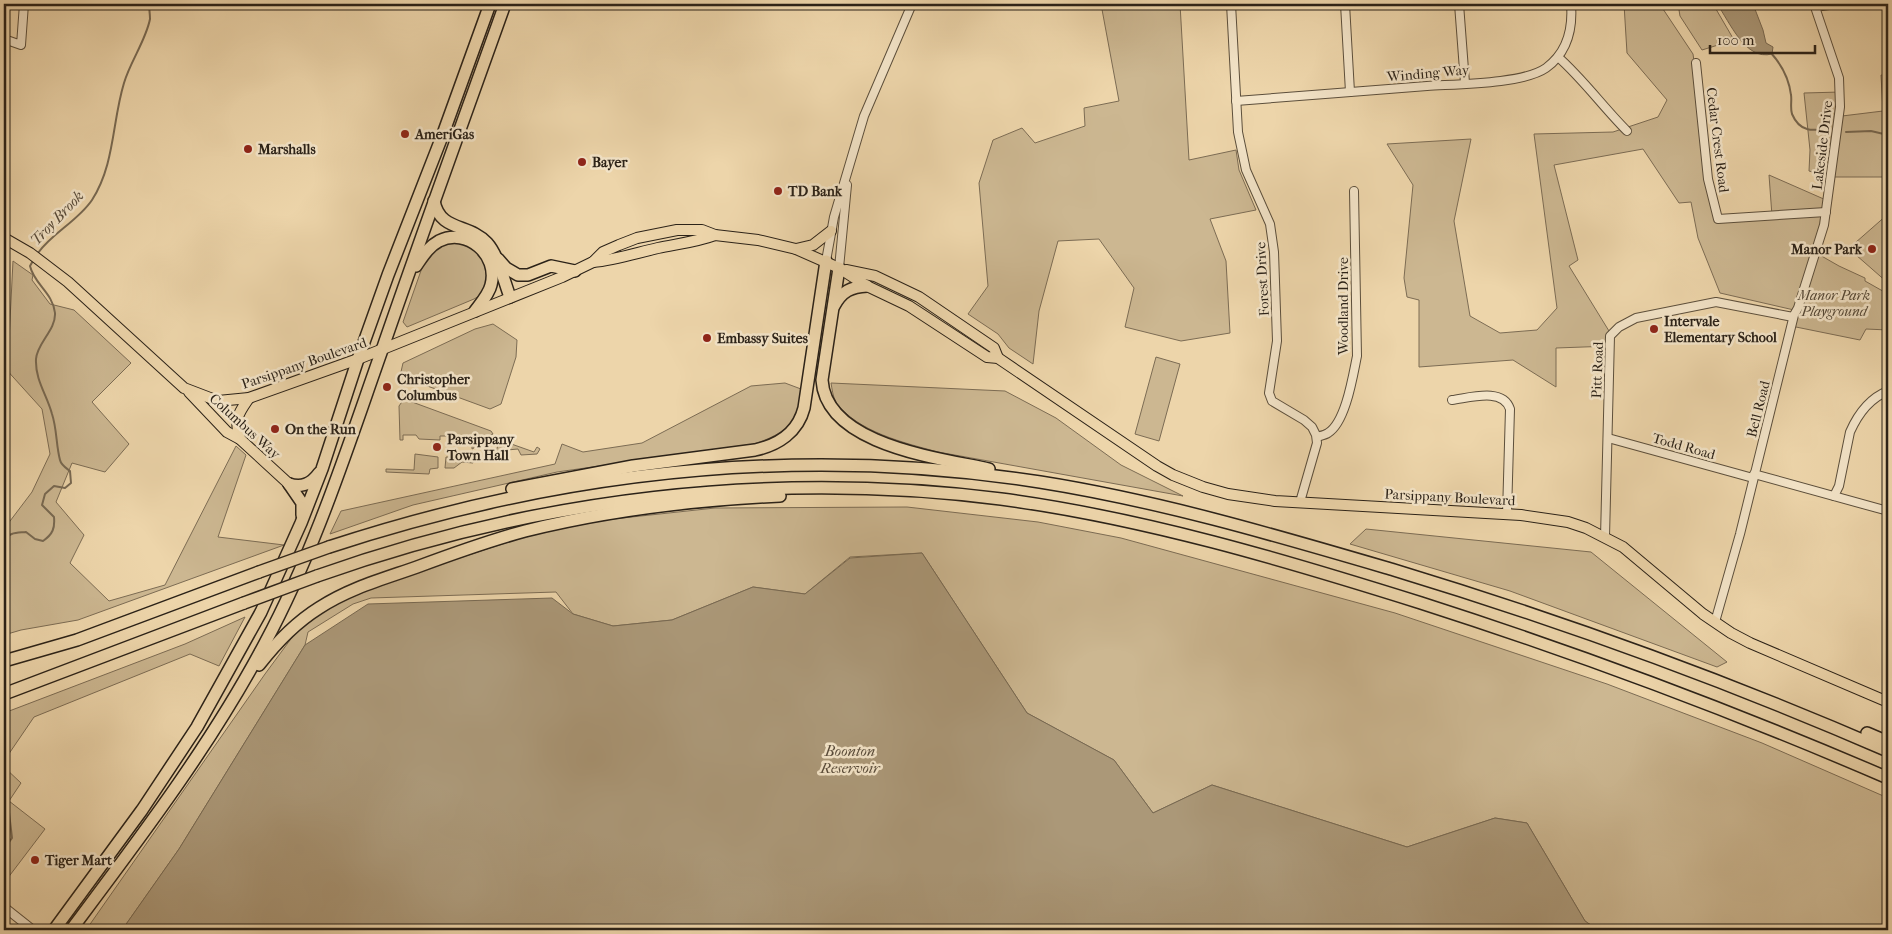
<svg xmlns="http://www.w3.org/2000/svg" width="1892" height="934" font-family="'IM FELL French Canon',serif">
	<rect width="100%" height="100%" fill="#edd5aa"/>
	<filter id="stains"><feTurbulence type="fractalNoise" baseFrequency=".004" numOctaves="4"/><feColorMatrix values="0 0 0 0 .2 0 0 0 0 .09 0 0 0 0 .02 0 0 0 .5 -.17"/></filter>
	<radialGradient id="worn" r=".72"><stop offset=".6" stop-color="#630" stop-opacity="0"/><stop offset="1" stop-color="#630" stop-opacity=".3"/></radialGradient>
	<!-- green -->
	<g fill="#ccb791" stroke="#7c6c54">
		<polygon points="1101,4 1180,4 1189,160 1236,150 1239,170 1256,210 1210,219 1226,261 1230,333 1181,341 1125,327 1134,288 1099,239 1058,241 1039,311 1033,364 1009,348 998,334 968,314 988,286 979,183 993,140 1022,128 1035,143 1085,126 1084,108 1119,101"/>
		<polygon points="1624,4 1661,4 1663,9 1693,54 1716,216 1772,216 1769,175 1826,200 1818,254 1839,266 1865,278 1865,281 1888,294 1888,330 1866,329 1860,340 1791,326 1794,310 1720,293 1698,238 1691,202 1679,203 1643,149 1554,165 1578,260 1569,266 1609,331 1611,346 1556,348 1556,387 1513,360 1419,367 1419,300 1407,297 1404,278 1413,185 1387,144 1471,139 1454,221 1470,316 1500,333 1537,330 1557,308 1534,134 1613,132 1658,117 1667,100 1627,53"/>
		<polygon points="1678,4 1713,4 1734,40 1702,50 1680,16"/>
		<polygon points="1881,75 1888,75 1888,177 1831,177 1809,171 1810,150 1804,93 1841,92 1842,116 1883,111"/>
		<polygon points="1888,214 1888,283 1856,255 1855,243"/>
		<polygon points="445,243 469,243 485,260 489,282 481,295 474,299 407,327 403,322 424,262 430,254"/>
		<polygon points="13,261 33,275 32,280 50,304 74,310 131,363 92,402 129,444 105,472 72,463 56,502 84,535 70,563 109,601 165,585 236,446 246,455 218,537 284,545 78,620 21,630 4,635 4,529 32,492 50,454 42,409 4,367 4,364 8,360"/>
		<polygon points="493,324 517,340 516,357 501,404 490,409 400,376 403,363 475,329"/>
		<polygon points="1156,357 1180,364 1159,441 1135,434"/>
		<path d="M 785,383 L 801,389 C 800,395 801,403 799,409 C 793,429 772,438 754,444 L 557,472 L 413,505 L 330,534 L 341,511 L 555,464 L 562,444 L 583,452 L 642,443 L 751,386 Z"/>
		<path d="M 831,383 L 1005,391 L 1056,418 L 1121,465 L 1183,496 L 938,452 C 905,443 857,432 836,402 C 833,397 832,389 831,383 Z"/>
		<polygon points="404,399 491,431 493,434 475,441 474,448 472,449 472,441 447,439 447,436 440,436 440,440 419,439 416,435 403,435 403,440 400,440 399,406"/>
		<polygon points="500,440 534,452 537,447 540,449 537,454 521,455 518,449 496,451"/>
		<polygon points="472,451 474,452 473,463 462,462 454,468 445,468 446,457 471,457"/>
		<polygon points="415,454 438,457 438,468 430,469 429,474 386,472 386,469 414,470"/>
		<polygon points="907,507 1038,522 1121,538 1395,613 1607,684 1762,743 1888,798 1888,930 1598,930 1585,921 1527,823 1495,818 1407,847 1212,785 1153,813 1114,760 1027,713 922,553 850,557 805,594 753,587 672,620 613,626 573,614 556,592 371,598 353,604 308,632 305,645 179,849 122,930 86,930 265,674 296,632 324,610 349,594 530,535 604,520 715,508"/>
		<polygon points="1366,529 1591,552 1727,662 1717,667 1510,591 1350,544"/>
		<polygon points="245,617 219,666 190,654 34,717 4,761 4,713 185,644"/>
		<polygon points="4,767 21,783 9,801 45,829 4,883"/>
	</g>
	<!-- water -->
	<g fill="#ab9878" stroke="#786952">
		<path d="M 1717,4 L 1753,4 L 1763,30 L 1766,43 L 1773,47 L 1772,54 C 1745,61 1730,22 1717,4 Z"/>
		<polygon points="922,553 1027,713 1114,760 1153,813 1212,785 1407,847 1495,818 1527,823 1585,921 1598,930 122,930 179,849 305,645 368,604 552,598 573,614 613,626 672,620 753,587 805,594 850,558"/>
	</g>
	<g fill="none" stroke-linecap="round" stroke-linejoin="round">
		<!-- stream -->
		<g stroke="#786952" stroke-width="2">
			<path d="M 1771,53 C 1782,65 1789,79 1791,95 C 1792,100 1790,108 1792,114 C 1800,133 1813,131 1830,128"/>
			<polyline points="1846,132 1871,131 1888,135"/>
			<path d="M 38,253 C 52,233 78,221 92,200 C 115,164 112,122 124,83 C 130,62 146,40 150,19 C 150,14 149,8 149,4"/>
			<path d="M 4,541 C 9,532 17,533 26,532 L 35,539 L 43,541 C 53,534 55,528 54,517 L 42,505 L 45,494 L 54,486 L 65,488 L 71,483 L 70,471 C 66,468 61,465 60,460 C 56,445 57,429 52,414 C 47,395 35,380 36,359 C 37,343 56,330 55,313 C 53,293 34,284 30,266 L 34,259"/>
			<polyline points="4,783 8,804 12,838 4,849"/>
		</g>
		<!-- minor casing -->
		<g stroke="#5c4f3c" stroke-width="10">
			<g id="minor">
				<polyline points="1231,4 1238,132 1246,170 1270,224 1274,252 1277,341 1269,393 1272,401 1304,420 1312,427 1316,435 1317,443 1300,502"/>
				<polyline points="1345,4 1350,92"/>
				<polyline points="1459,4 1465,83"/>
				<polyline points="1815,7 1836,4"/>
				<polyline points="4,39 21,45 24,4"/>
				<path d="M 1558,57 C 1583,79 1603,107 1627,131"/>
				<polyline points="1696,63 1708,179 1718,219 1826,212"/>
				<path d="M 1236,101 C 1300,96 1363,91 1427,86 C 1457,84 1523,84 1546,68 C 1568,52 1573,29 1571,4"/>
				<polyline points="826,261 834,217 864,116 912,4"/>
				<polyline points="839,268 847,185"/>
				<path d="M 1452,400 C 1469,398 1503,387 1510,409 L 1507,514"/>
				<path d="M 1317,437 C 1320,436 1325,435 1328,433 C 1346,422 1353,375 1357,356 L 1354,191"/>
				<polyline points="1608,438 1753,478"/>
				<polyline points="1754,474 1888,511"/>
				<path d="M 1834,496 L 1839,486 L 1850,432 C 1858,414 1870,398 1888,391"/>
				<polyline points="1605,537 1610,336 1619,327 1636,318 1716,302 1793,317"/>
				<polyline points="1715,622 1740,534 1794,315 1798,308 1824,225 1840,107 1839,78 1814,4"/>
				<polyline points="4,907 33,930"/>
			</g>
		</g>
		<!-- major casing -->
		<g stroke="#2b2218" stroke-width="12">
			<g id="major">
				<polyline points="4,238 30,253 68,282 184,388 218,401 249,398 358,359 562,277 593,262 603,252 619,245 637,238 677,230 702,230 715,235 758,240 796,249 839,268 867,286 909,306 987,357 998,358 1157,466 1173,475 1203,487 1228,494 1275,501 1521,515 1568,522 1586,528 1623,547 1703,614 1731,633 1750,643 1888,702"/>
				<polyline points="796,249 813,245 831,231"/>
				<path d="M 593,262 C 615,260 636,253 658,248 C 677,244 696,242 715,235"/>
				<polyline points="846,270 875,276 919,297 994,348 998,358"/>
				<polyline points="189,392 227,432 240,439 289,484"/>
				<path d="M 240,439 C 234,418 238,414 249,398"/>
			</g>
		</g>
		<!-- highway casing -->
		<g stroke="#2b2218" stroke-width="14">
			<g id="highway">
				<path d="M 434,201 C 440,232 469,223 487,243 C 498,255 504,281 510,297"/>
				<polyline points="498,259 506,268 518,275 528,275 551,266 575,271"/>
				<path d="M 416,266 C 423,256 428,247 439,241 C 467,227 499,255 491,285 C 489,294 481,303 475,311"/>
				<path d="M 839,268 L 822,380 C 826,445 939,458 989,469"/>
				<path d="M 834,306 C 842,291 851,287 867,286"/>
				<polyline points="289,484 302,503 302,515"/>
				<path d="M 289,484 C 302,488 311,484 319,473"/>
				<path d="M 512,489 L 633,466 L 755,450 C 778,445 798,432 804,408 L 826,261"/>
				<path d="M 329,547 C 561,471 798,444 1040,482 C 1160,501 1278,536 1394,570 C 1562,621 1727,681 1888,751"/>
				<path d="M 317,576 C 536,498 770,470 1001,499 C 1144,518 1284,560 1421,603 C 1580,654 1735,712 1888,778"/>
				<polyline points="4,661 77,640 259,572"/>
				<path d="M 259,665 C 276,643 295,623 319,608 C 350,588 383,579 417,567 C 452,554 488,541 525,531 C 609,510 693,500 780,496"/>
				<polyline points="4,694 244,603"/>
				<polyline points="1867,733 1888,742"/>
				<polyline points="54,930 142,810 197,727 261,612 301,523 322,469 358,359 388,275 443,134 490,4"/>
				<path d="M 71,930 C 140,838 211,745 265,643 C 315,550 347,449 382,350 C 422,234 464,119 505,4"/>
			</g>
		</g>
		<!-- minor -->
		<use href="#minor" stroke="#f3e4c8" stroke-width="8"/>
		<!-- major -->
		<use href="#major" stroke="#edd5aa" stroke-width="10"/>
		<!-- highway -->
		<use href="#highway" stroke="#edd5aa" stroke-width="11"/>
		<!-- highway-bridge casing -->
		<g stroke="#2b2218" stroke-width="14" stroke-linecap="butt">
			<g id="highway-bridge">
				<polyline points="259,572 329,547"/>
				<polyline points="244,603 317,576"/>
			</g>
		</g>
		<!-- highway-bridge -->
		<use href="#highway-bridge" stroke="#edd5aa" stroke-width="11"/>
	</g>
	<!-- markers -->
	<g fill="#8f2418" stroke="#f3e4c8" stroke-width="2">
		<circle cx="405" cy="134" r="5"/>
		<circle cx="248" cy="149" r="5"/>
		<circle cx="582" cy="162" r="5"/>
		<circle cx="778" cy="191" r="5"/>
		<circle cx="1872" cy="249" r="5"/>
		<circle cx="1654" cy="329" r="5"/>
		<circle cx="707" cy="338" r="5"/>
		<circle cx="387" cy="387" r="5"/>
		<circle cx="275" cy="429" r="5"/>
		<circle cx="437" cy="447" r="5"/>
		<circle cx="35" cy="860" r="5"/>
	</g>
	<g text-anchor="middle" stroke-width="5" stroke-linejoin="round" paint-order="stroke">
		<!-- street labels -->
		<g font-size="14" fill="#2b2218" stroke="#f3e4c8">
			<text transform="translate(1428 73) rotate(-5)" y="5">Winding Way</text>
			<text transform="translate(1718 140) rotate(83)" y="5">Cedar Crest Road</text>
			<text transform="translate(1822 145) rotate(-83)" y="5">Lakeside Drive</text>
			<text transform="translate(1262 279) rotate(-93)" y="5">Forest Drive</text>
			<text transform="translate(1343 306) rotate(-90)" y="5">Woodland Drive</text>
			<text transform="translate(304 363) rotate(-19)" y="5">Parsippany Boulevard</text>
			<text transform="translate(1597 370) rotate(-88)" y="5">Pitt Road</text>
			<text transform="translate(1758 409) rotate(-76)" y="5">Bell Road</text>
			<text transform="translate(245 426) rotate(42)" y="5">Columbus Way</text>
			<text transform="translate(1684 446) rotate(16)" y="5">Todd Road</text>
			<text transform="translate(1450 497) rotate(3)" y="5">Parsippany Boulevard</text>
		</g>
		<!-- poi labels -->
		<g font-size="14" font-weight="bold" fill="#2b2218" stroke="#f3e4c8" text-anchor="start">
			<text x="415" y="139">AmeriGas</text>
			<text x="258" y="154">Marshalls</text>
			<text x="592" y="167">Bayer</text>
			<text x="788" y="196">TD Bank</text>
			<text x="1862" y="254" text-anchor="end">Manor Park</text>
			<text x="1664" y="326">Intervale<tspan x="1664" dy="16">Elementary School</tspan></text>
			<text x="717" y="343">Embassy Suites</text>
			<text x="397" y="384">Christopher<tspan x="397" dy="16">Columbus</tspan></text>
			<text x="285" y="434">On the Run</text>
			<text x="447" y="444">Parsippany<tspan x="447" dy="16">Town Hall</tspan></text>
			<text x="45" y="865">Tiger Mart</text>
		</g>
		<!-- park labels -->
		<g font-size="14" font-style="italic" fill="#534736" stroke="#f3e4c8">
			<text x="1834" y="300">Manor Park<tspan x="1834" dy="16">Playground</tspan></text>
		</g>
		<!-- water labels -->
		<g font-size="15" font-style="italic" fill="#584b3a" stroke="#f3e4c8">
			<text transform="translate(57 218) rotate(-46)" y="5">Troy Brook</text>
			<text x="850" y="756">Boonton<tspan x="850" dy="17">Reservoir</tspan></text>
		</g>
	</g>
	<!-- margin -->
	<rect width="1892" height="934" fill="none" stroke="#edd5aa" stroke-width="20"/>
	<rect x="5" y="5" width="1882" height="924" fill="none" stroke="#2b2218" stroke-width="2.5"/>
	<rect x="10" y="10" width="1872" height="914" fill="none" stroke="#2b2218"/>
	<!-- scale -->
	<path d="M1710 45v8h105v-8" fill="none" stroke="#2b2218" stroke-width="2.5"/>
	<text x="1717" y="45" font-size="15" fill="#2b2218" stroke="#f3e4c8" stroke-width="4" paint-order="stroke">100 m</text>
	<rect width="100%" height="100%" filter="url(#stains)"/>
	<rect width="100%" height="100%" fill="url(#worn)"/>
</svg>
